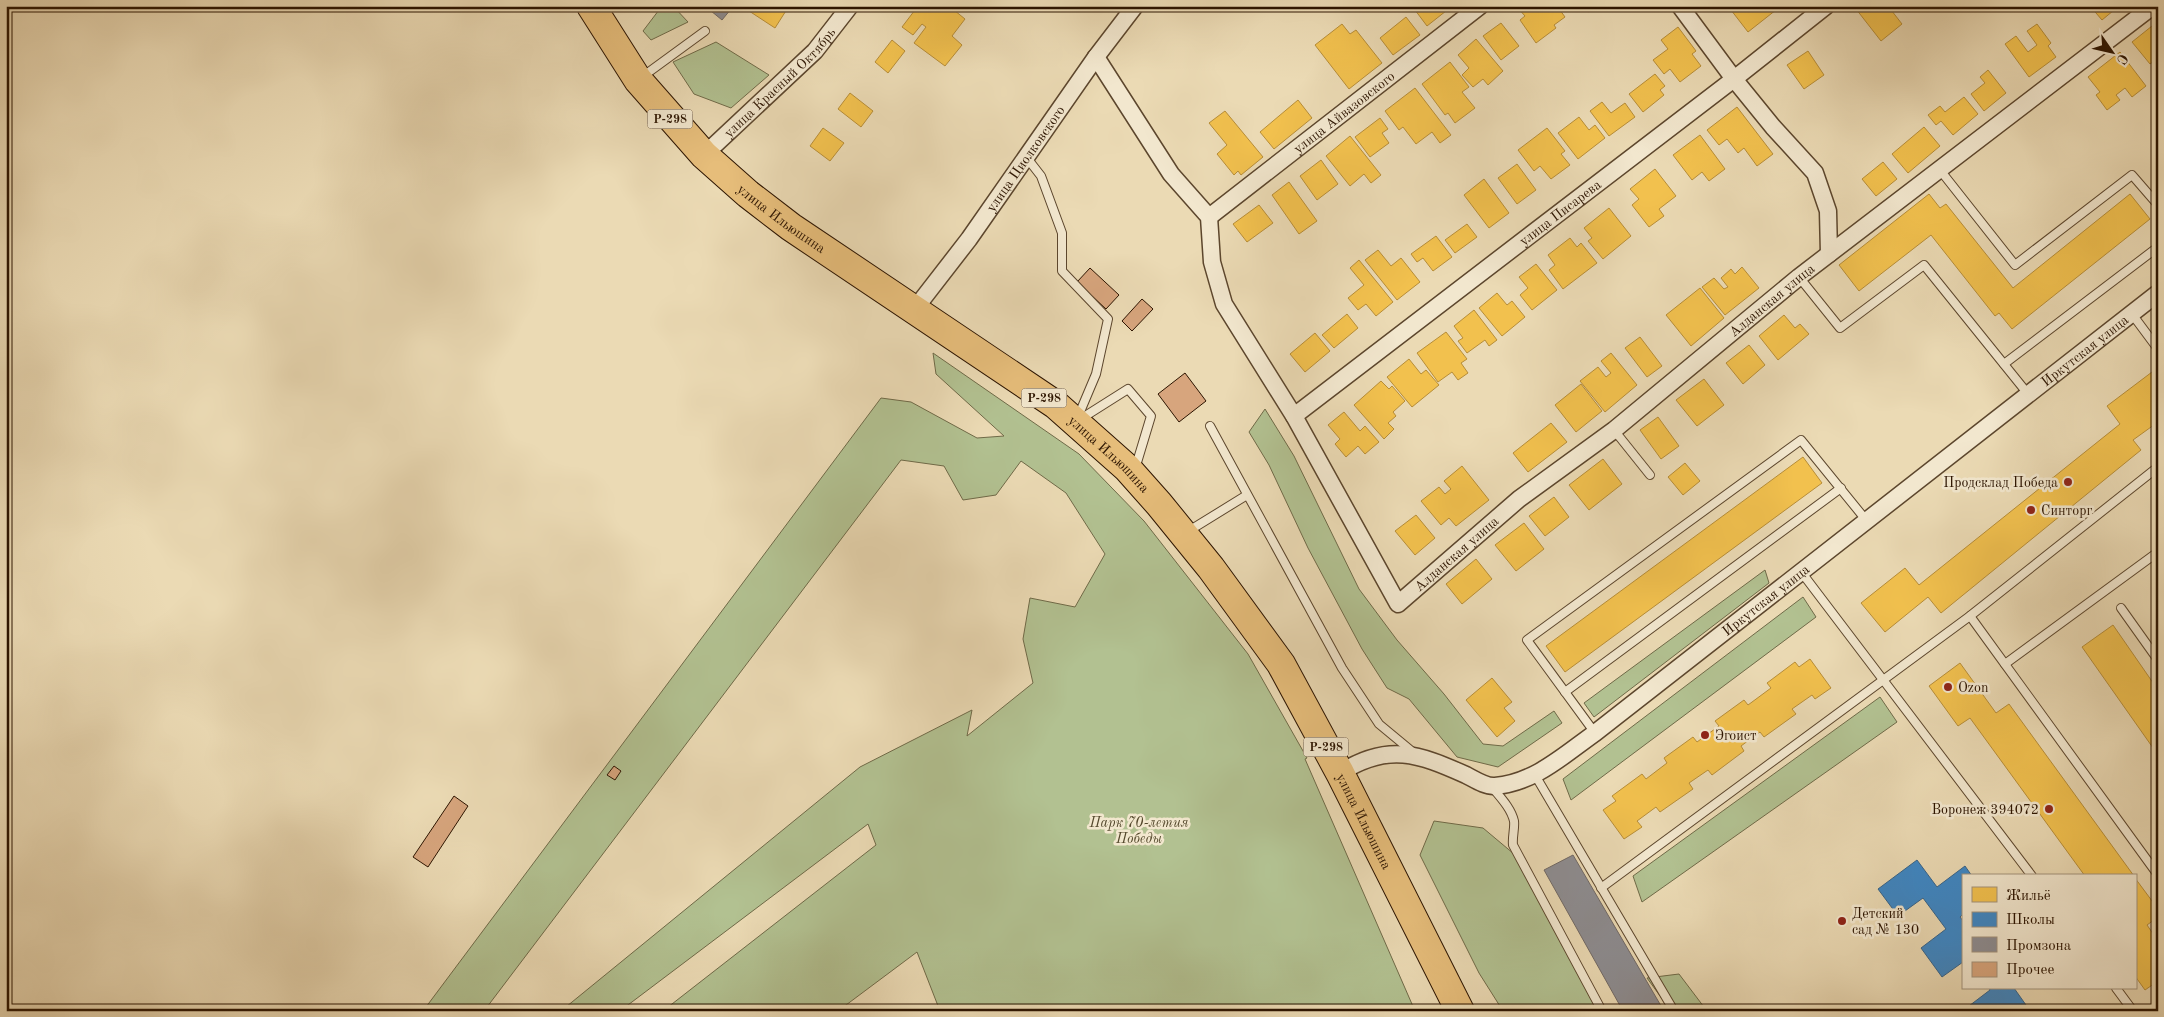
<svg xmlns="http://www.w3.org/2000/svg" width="2164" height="1017" font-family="'Old Standard TT',serif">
	<rect width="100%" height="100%" fill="#ebdab4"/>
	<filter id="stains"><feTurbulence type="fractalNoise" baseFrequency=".004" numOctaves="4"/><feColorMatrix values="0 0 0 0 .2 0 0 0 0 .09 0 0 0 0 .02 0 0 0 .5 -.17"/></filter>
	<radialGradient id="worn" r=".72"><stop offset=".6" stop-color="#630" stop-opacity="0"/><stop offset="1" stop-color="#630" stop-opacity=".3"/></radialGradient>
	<!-- green -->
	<g fill="#b2c191" stroke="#6f6a48">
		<polygon points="662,6 673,6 688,22 651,40 643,31"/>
		<polygon points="716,42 769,75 731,108 694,94 673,62"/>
		<polygon points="933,353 1079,454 1144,521 1248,654 1307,758 1305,759 1415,1011 940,1011 917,952 838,1011 663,1011 876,845 868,824 620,1011 561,1011 860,767 972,710 967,736 1033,683 1023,639 1030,598 1075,607 1105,554 1066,493 1021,461 996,495 963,500 944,466 901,460 484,1011 423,1011 881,398 911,402 977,438 1004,436 936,374"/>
		<polygon points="1265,409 1294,456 1359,589 1397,640 1444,694 1483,744 1503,746 1554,711 1562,723 1498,767 1457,757 1409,699 1387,688 1362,649 1308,548 1269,465 1249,432"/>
		<polygon points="1765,570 1769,583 1594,717 1584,703"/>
		<polygon points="1803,597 1816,617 1571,800 1563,779"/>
		<polygon points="1880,697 1897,722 1642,902 1633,876"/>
		<polygon points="1434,821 1483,828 1514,854 1599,1011 1503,1011 1479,973 1420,855"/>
		<polygon points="1679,974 1707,1011 1671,1011 1647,978"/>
	</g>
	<!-- homes -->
	<g fill="#f2c14e" stroke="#b78d37">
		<polygon points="747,6 789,6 775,28 746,9"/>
		<polygon points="918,6 949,6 965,19 952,36 962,45 945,66 914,43 926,27 922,24 913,35 902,27"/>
		<polygon points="1412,6 1442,6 1446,11 1427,26"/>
		<polygon points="1557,6 1565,17 1554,25 1556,28 1536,43 1520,20 1525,16 1517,7"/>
		<polygon points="1584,6 1595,6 1588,12"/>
		<polygon points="1736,6 1781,6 1748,32 1731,10"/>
		<polygon points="1860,6 1888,6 1902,24 1881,41 1856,9"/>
		<polygon points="2090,6 2119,6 2102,20"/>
		<polygon points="1406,17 1420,35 1393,55 1380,38"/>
		<polygon points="1501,23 1519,46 1501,60 1483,36"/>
		<polygon points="1342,24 1350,34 1356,30 1382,63 1349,89 1315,45"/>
		<polygon points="2037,24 2051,43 2048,46 2056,57 2029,77 2005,44 2016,36 2028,52 2037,45 2027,31"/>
		<polygon points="2152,26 2158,34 2158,58 2150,64 2132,42"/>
		<polygon points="1678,27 1696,51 1692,54 1701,66 1680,82 1670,69 1664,74 1653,60 1668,49 1661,40"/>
		<polygon points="1476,39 1503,71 1488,85 1483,79 1473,87 1462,75 1469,68 1458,55"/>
		<polygon points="892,40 905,51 888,73 875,62"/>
		<polygon points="1808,51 1824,75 1804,89 1787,65"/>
		<polygon points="2120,52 2146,86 2132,97 2125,88 2116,95 2120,100 2107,110 2096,95 2100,92 2088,77"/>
		<polygon points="1450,62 1469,87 1462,92 1475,108 1455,123 1448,113 1445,115 1422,84"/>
		<polygon points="1988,70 2006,93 1984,111 1971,94 1985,83 1980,77"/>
		<polygon points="1655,74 1665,86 1660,90 1664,95 1643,112 1629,94"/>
		<polygon points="1415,88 1451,135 1440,143 1432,132 1416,144 1403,127 1399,130 1385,111"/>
		<polygon points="850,93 873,111 861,127 838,109"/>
		<polygon points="1964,97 1978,114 1953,135 1941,121 1936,125 1928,115 1940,106 1945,112"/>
		<polygon points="1298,100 1312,118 1274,149 1260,132"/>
		<polygon points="1602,102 1611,113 1625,103 1635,117 1609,136 1590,111"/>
		<polygon points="1737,107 1773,154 1757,166 1744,148 1738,153 1727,139 1719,145 1707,130"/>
		<polygon points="1225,111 1263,157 1241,175 1238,171 1234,175 1217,154 1227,145 1209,123"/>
		<polygon points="1579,117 1589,130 1595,125 1605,138 1578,159 1558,133"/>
		<polygon points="1380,118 1388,129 1382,133 1389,143 1370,157 1355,137"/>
		<polygon points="1924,127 1940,146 1908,173 1892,154"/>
		<polygon points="823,128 844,143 830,161 810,146"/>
		<polygon points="1547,128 1565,151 1561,154 1570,165 1551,179 1540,166 1534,171 1518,150"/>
		<polygon points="1700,135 1725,169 1709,181 1702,172 1692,180 1673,155"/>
		<polygon points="1350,136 1381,175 1371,183 1364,174 1350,186 1326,156"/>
		<polygon points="1321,160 1338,184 1317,200 1300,176"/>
		<polygon points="1883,162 1897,179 1876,196 1862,179"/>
		<polygon points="1517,164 1536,190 1517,204 1498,178"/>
		<polygon points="1655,169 1676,196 1659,209 1664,216 1649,227 1632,205 1639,199 1630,189"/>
		<polygon points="1484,179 1509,213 1489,228 1464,195"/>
		<polygon points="1289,182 1317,221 1299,234 1272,195"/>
		<polygon points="1929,194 1940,208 1946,204 2013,288 2130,194 2150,219 2012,329 1999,313 1995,316 1931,235 1859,291 1839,265"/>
		<polygon points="1259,205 1273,223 1247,242 1233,224"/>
		<polygon points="1609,208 1631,236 1603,259 1588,241 1592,238 1584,228"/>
		<polygon points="1467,224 1477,237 1455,253 1445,240"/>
		<polygon points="1436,236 1452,257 1433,271 1423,258 1417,262 1411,254"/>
		<polygon points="1570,238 1577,247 1581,243 1597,263 1563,289 1549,270 1555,265 1548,255"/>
		<polygon points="1378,250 1391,266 1401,258 1420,282 1397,300 1365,260"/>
		<polygon points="1359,260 1393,302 1376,316 1366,304 1358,310 1348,298 1364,285 1350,268"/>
		<polygon points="1536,264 1557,290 1532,310 1520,295 1528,288 1519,277"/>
		<polygon points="1742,267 1759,288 1725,315 1702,287 1714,278 1724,289 1728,287 1721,278 1731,269 1735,274"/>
		<polygon points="1700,288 1724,318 1691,346 1666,315"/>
		<polygon points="1497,293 1507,305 1512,301 1525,317 1502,336 1479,308"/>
		<polygon points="1474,310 1497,340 1489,346 1485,340 1467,353 1458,341 1463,338 1454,326"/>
		<polygon points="1347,314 1358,328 1334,348 1322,335"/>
		<polygon points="1784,315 1795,328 1800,324 1809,334 1778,360 1759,336"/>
		<polygon points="1446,332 1467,359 1461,363 1468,373 1458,380 1452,372 1438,382 1417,353"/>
		<polygon points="1315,333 1330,351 1305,372 1290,354"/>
		<polygon points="1640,337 1662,366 1647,377 1625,348"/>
		<polygon points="1749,345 1765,365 1743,384 1726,363"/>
		<polygon points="1611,353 1637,385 1605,412 1580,381 1598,367 1606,377 1611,373 1601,361"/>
		<polygon points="1409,359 1421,374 1426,370 1439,385 1412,407 1387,377"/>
		<polygon points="2152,372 2158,379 2158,422 2133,440 2141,450 1941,613 1928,597 1885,632 1861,603 1905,568 1919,585 2120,424 2107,406"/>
		<polygon points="1704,379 1724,405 1697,426 1676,400"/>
		<polygon points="1381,381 1389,389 1392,386 1405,401 1393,412 1396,416 1388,423 1394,429 1384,439 1354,405"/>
		<polygon points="1581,384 1602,411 1576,432 1555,405"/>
		<polygon points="1344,412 1360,431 1365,426 1379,442 1365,454 1358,446 1346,457 1335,444 1340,439 1328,425"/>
		<polygon points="1658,417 1679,446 1661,459 1640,430"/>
		<polygon points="1551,423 1567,442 1528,472 1513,453"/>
		<polygon points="1803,457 1822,483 1565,672 1546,646"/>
		<polygon points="1603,459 1622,484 1589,510 1569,485"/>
		<polygon points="1685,463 1700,481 1683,495 1668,477"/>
		<polygon points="1462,466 1489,500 1456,526 1449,518 1441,525 1421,501 1439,487 1445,494 1451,489 1444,481"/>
		<polygon points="1554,497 1569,517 1545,536 1529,516"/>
		<polygon points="1416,515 1435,538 1415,555 1395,531"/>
		<polygon points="1524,523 1544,549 1516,571 1495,545"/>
		<polygon points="1476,559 1492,579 1462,604 1446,584"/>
		<polygon points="2113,625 2158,690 2158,755 2082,647"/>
		<polygon points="1810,659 1831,688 1815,699 1812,695 1792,709 1796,714 1764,737 1760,732 1741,746 1744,751 1712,775 1708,770 1689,783 1693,789 1660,812 1656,807 1637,821 1642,827 1624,839 1603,810 1616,801 1612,796 1642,774 1646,779 1667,763 1664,758 1693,737 1697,742 1719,726 1715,721 1744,700 1748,705 1771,688 1767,683 1795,662 1799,667"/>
		<polygon points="1960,663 1996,713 2009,704 2134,876 2085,876 1970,718 1958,726 1929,686"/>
		<polygon points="1492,678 1512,702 1504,708 1515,721 1497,737 1466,700"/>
		<polygon points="2135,878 2158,909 2158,917 2147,925 2158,941 2158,981 2145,990 2135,976"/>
	</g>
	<!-- schools -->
	<g fill="#3f88c5" stroke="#39658a">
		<polygon points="1917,860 1937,887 1965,866 1972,876 1963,876 1963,914 1960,917 1963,921 1963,962 1942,977 1921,948 1946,929 1923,898 1898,916 1878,889"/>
		<polygon points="1989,988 2014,988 2026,1005 2019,1011 1966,1011 1965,1009 1990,990"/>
	</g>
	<!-- industry -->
	<g fill="#8d8d92" stroke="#706966">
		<polygon points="705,6 728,6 731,9 722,20"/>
		<polygon points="1573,855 1664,1011 1623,1011 1544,870"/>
	</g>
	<!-- building -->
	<g fill="#d7a57d" stroke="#2c1400">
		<polygon points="1090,268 1119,295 1106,309 1077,282"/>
		<polygon points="1142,299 1153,309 1132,331 1122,321"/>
		<polygon points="1185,373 1206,401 1179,422 1158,394"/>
		<polygon points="614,766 621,771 615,780 607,775"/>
		<polygon points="454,796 468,806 428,867 413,857"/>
	</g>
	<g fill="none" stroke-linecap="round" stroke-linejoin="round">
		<!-- lane casing -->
		<g stroke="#5c462d" stroke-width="10">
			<g id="lane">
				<polyline points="642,77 705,31"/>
				<polyline points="1027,158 1041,176 1062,233 1062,271 1108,319 1096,374 1077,419"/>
				<polyline points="1940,170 2015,265 2132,175 2158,205"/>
				<polyline points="1799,277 1840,328 1924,265 2028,394"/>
				<polyline points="2132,314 2158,349"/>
				<polyline points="2004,364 2158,247"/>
				<polyline points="1079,420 1128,389 1151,416 1135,469"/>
				<polyline points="1210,426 1342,668 1379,724 1414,753"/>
				<polyline points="1614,430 1650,475"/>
				<polyline points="1187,532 1247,495"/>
				<polyline points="1802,573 2032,876"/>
				<polyline points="2121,608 2158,660"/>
				<polyline points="1970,616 2158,875"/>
				<polyline points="2005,664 2158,552"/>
				<polyline points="1565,692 1841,488"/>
				<polyline points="1595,733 1527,640 1801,440 1866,520"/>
				<polyline points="1535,775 1674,1011"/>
				<path d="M 1492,787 C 1500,797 1511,808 1514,821 C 1515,828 1512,837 1513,845 L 1602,1011"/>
				<polyline points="1601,888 1970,616 2158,467"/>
				<polyline points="2116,988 2133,1011"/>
			</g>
		</g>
		<!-- street casing -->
		<g stroke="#5c462d" stroke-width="19">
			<g id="street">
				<polyline points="1680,6 1734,79 1773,127 1815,173 1828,211 1829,254"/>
				<path id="s1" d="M 1096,57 L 1171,174 L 1209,217 L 1212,262 L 1224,304 L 1294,416 L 1398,604 L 1519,499 L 1614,430 L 1799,277 L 2153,6"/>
				<path id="s2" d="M 704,155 L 815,51 L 850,6"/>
				<path id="s3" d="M 1209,217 L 1480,6"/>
				<path id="s4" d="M 914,310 L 969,239 L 1096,57 L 1135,6"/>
				<path id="s5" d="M 1294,416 L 1734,79 L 1826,6"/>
				<path id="s6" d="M 1340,773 C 1388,742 1419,754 1466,775 C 1474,779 1486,787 1495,786 C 1534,783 1564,755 1595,733 L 2158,293"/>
			</g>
		</g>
		<!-- highway casing -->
		<g stroke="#2c1400" stroke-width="30">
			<g id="highway">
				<path id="s7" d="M 591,6 L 638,80 L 704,155 L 748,194 L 791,227 L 1056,405 L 1127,468 L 1159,504 L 1211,568 L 1281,664 L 1340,773 L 1460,1011"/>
			</g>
		</g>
		<!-- lane -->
		<use href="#lane" stroke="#f2e7ce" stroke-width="8"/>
		<!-- street -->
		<use href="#street" stroke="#f2e7ce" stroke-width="16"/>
		<!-- highway -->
		<use href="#highway" stroke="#e6bd7a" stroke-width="28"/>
	</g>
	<!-- markers -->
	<g fill="#8f2418" stroke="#f2e7ce" stroke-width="2">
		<circle cx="2068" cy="482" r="5"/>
		<circle cx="2031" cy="510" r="5"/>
		<circle cx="1948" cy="687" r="5"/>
		<circle cx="1705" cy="735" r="5"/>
		<circle cx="2049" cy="809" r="5"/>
		<circle cx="1842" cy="921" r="5"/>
	</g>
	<g text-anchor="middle" stroke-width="5" stroke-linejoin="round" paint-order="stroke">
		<!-- shield labels -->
		<g fill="#f2e7ce" stroke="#67533e" stroke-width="1">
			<rect x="647.5" y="109.5" width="45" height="19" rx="4"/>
			<rect x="1021.5" y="388.5" width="45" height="19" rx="4"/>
			<rect x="1303.5" y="737.5" width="45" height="19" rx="4"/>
		</g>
		<g font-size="12" font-weight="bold" fill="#2c1400">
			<text x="670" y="123">Р-298</text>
			<text x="1044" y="402">Р-298</text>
			<text x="1326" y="751">Р-298</text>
		</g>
		<!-- street labels -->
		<g font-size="14" fill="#2c1400" stroke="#f2e7ce">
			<text dy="5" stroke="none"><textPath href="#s2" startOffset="105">улица Красный Октябрь</textPath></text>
			<text dy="5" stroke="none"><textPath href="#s3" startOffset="171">улица Айвазовского</textPath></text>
			<text dy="5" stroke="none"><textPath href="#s4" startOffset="188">улица Циолковского</textPath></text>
			<text dy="5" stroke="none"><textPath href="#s5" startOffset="335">улица Писарева</textPath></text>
			<text dy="5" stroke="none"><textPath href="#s7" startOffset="288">улица Ильюшина</textPath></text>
			<text dy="5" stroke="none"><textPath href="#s1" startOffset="1114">Алданская улица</textPath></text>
			<text dy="5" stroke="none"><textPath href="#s6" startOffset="901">Иркутская улица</textPath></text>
			<text dy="5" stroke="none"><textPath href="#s7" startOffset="692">улица Ильюшина</textPath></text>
			<text dy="5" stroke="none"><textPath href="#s1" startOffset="709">Алданская улица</textPath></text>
			<text dy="5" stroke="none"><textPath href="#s6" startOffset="496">Иркутская улица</textPath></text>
			<text dy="5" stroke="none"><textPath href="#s7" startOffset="1142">улица Ильюшина</textPath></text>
		</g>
		<!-- poi labels -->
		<g font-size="14" fill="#2c1400" stroke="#f2e7ce" text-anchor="start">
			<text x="2058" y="487" text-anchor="end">Продсклад Победа</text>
			<text x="2041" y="515">Синторг</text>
			<text x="1958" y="692">Ozon</text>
			<text x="1715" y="740">Эгоист</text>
			<text x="2039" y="814" text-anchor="end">Воронеж 394072</text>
			<text x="1852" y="918">Детский<tspan x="1852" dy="16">сад № 130</tspan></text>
		</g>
		<!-- park labels -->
		<g font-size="14" font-style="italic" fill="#54482c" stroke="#f2e7ce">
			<text x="1139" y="827">Парк 70-летия<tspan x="1139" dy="16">Победы</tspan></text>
		</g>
	</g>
	<!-- margin -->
	<rect width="2164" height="1017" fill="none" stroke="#ebdab4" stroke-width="25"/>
	<rect x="8" y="8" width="2149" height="1002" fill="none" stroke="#2c1400" stroke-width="2.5"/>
	<rect x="12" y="12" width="2139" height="992" fill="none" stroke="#2c1400"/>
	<!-- legend -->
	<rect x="1962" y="874" width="175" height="115" fill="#f2e7ce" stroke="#a3937c"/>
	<rect x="1972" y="887" width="25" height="15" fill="#f2c14e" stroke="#a3937c"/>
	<text x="2006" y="900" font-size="15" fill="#2c1400">Жильё</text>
	<rect x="1972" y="912" width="25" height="15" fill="#3f88c5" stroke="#a3937c"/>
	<text x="2006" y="924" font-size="15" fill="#2c1400">Школы</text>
	<rect x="1972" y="937" width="25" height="15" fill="#8d8d92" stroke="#a3937c"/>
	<text x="2006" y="950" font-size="15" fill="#2c1400">Промзона</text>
	<rect x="1972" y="962" width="25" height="15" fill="#d7a57d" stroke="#a3937c"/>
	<text x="2006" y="974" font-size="15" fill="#2c1400">Прочее</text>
	<!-- north arrow -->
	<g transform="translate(2112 52) rotate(124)" stroke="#f2e7ce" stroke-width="4" paint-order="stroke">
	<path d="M0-4L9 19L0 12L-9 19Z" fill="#2c1400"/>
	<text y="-8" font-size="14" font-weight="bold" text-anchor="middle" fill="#2c1400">С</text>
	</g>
	<rect width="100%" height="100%" filter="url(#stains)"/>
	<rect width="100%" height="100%" fill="url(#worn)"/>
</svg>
